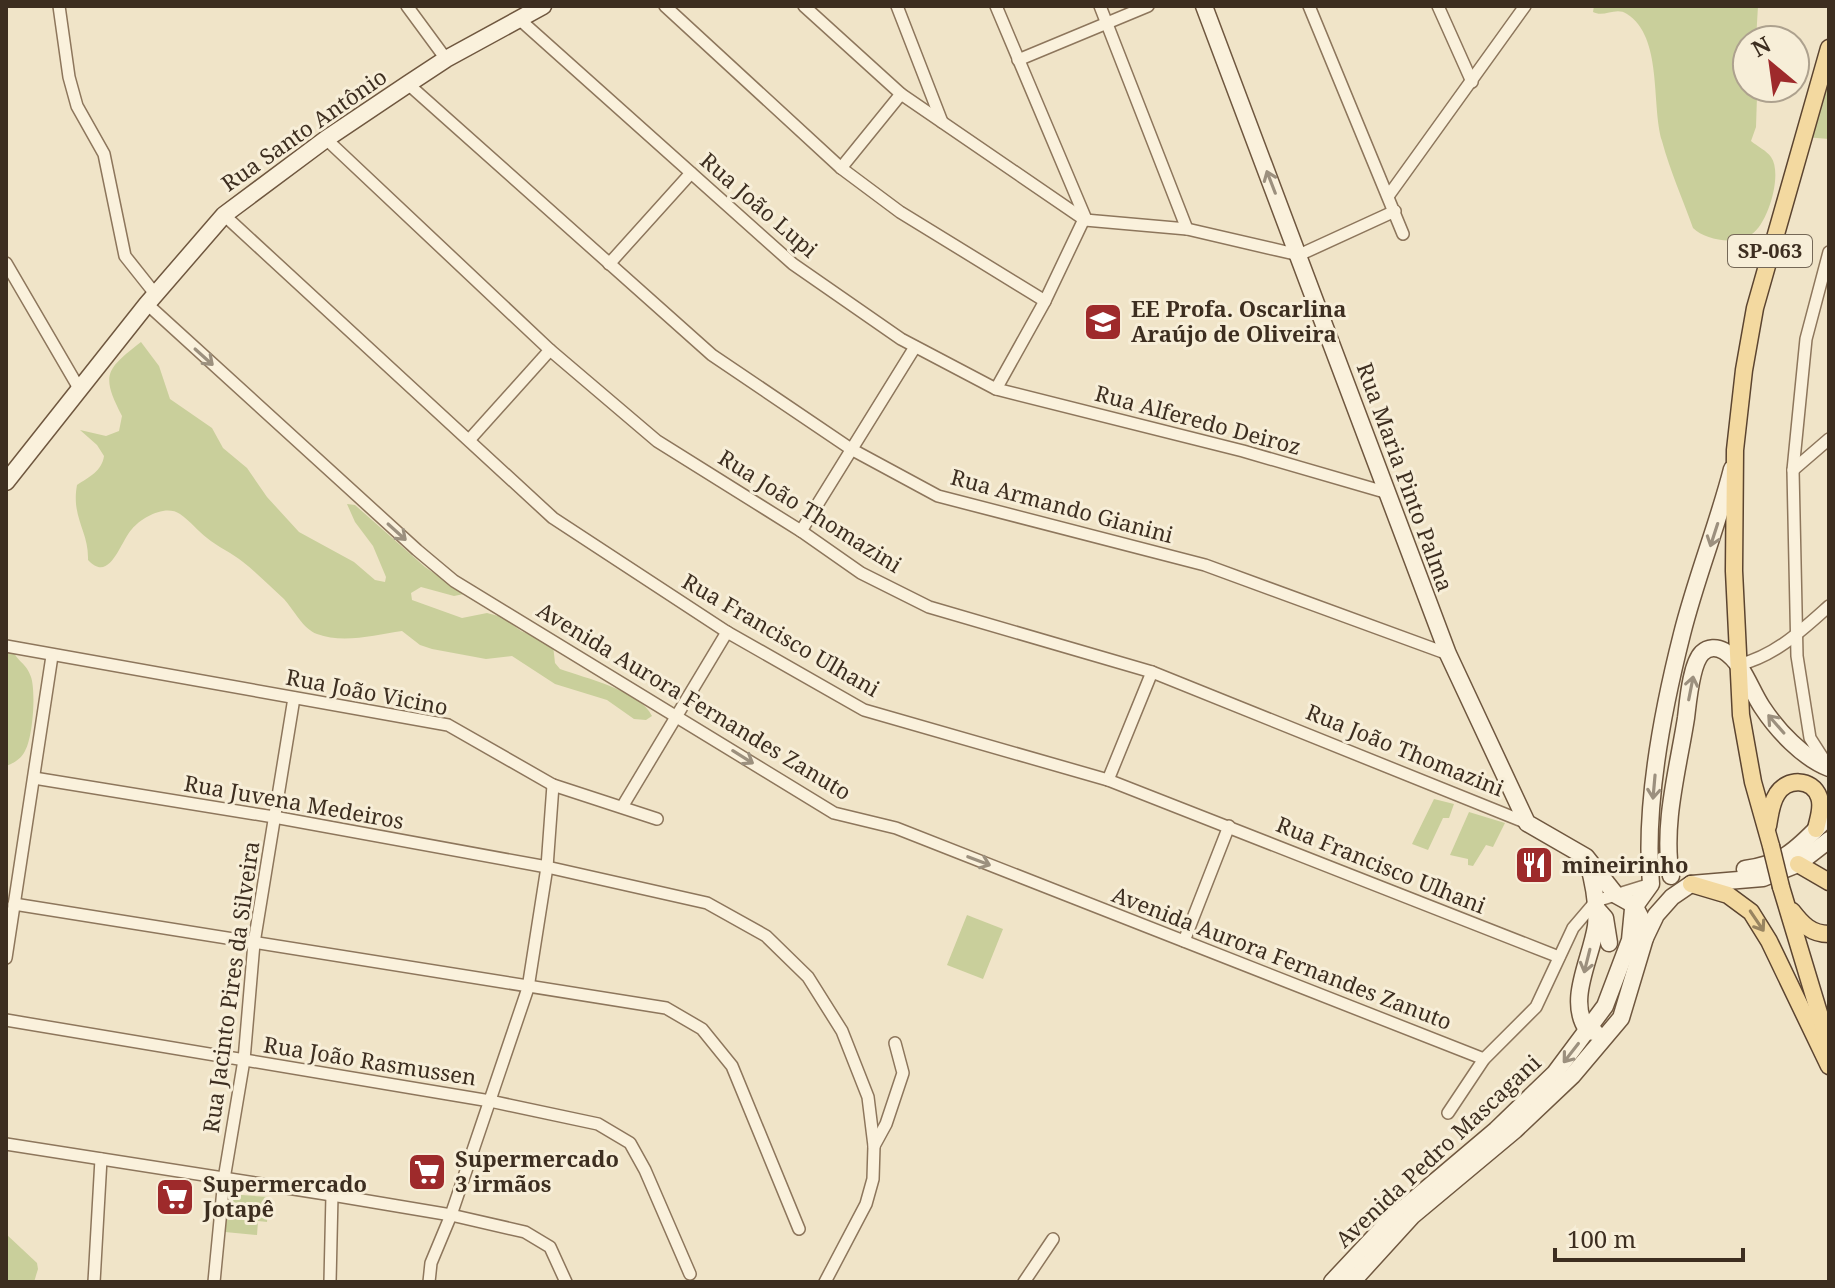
<svg xmlns="http://www.w3.org/2000/svg" width="1835" height="1288" font-family="'Noto Serif',serif">
	<rect width="100%" height="100%" fill="#f0e4c8"/>
	<!-- green -->
	<g fill="#c9cf9b">
		<path d="M 1594,6 L 1758,6 L 1756,40 L 1747,40 L 1747,48 L 1741,50 L 1747,58 L 1747,88 L 1769,90 L 1757,96 L 1756,127 L 1751,141 C 1757,146 1767,151 1771,157 C 1783,174 1768,223 1752,234 C 1737,245 1706,241 1693,228 C 1683,200 1670,171 1662,141 C 1651,104 1663,37 1627,14 C 1616,6 1604,18 1593,12 Z"/>
		<polygon points="1829,61 1829,139 1805,137"/>
		<path d="M 141,342 L 159,366 L 170,399 L 212,428 L 223,448 L 247,468 L 267,497 L 299,532 L 354,562 L 375,580 L 385,582 L 386,577 L 373,546 L 355,522 L 347,504 L 355,505 L 425,567 L 464,594 L 454,596 L 421,587 L 411,593 L 412,600 L 462,618 L 487,613 L 502,617 L 521,631 L 553,645 L 555,663 L 560,669 C 585,678 641,691 652,716 L 646,720 L 634,719 L 607,700 L 555,684 L 512,656 L 486,659 L 432,649 L 420,645 L 402,631 C 375,635 343,644 317,634 C 303,629 294,610 284,599 C 271,587 257,573 243,562 C 232,553 218,547 207,538 C 198,531 190,521 180,514 C 166,504 142,517 132,529 C 120,542 110,584 88,560 C 89,531 71,518 77,485 C 89,477 102,471 104,456 L 97,445 L 80,430 L 106,436 L 119,431 L 122,416 C 101,375 105,370 141,342 Z"/>
		<path d="M 6,639 L 10,641 C 14,662 26,661 31,677 C 36,692 33,737 25,751 C 21,759 14,763 6,766 Z"/>
		<polygon points="1434,799 1454,804 1449,818 1443,818 1428,850 1412,844"/>
		<polygon points="1469,812 1505,823 1493,847 1486,845 1473,866 1468,865 1468,859 1450,855"/>
		<polygon points="967,915 1003,929 983,979 947,965"/>
		<polygon points="228,1194 269,1197 267,1222 258,1221 257,1235 225,1232"/>
		<polygon points="6,1234 37,1263 38,1269 34,1282 6,1282"/>
	</g>
	<g fill="none" stroke-linecap="round" stroke-linejoin="round">
		<!-- street casing -->
		<g stroke="#8d765c" stroke-width="14">
			<g id="street">
				<polyline points="59,6 69,77 77,106 104,154 125,256 156,295"/>
				<polyline points="407,6 446,59"/>
				<polyline points="665,6 841,168 900,212 1045,301"/>
				<polyline points="804,6 901,94 1085,220 1187,229 1299,255 1395,211"/>
				<polyline points="897,6 942,122"/>
				<polyline points="1100,6 1187,229"/>
				<polyline points="1309,6 1403,234"/>
				<polyline points="1438,6 1472,82"/>
				<polyline points="519,19 793,264 901,339 996,389 1243,451 1388,493"/>
				<polyline points="1018,60 1148,6"/>
				<polyline points="408,84 712,355 851,449 938,496 1205,565 1448,654"/>
				<polyline points="326,139 550,350 657,441 801,531 861,573 929,607 1152,672 1527,823"/>
				<polyline points="841,168 901,94"/>
				<polyline points="1389,195 1525,6"/>
				<polyline points="224,215 553,518 727,632 864,710 1108,780 1559,957"/>
				<polyline points="6,263 80,390"/>
				<polyline points="609,264 691,173"/>
				<polyline points="147,304 417,550 454,581 834,813 896,828 1484,1059"/>
				<polyline points="996,389 1045,301 1085,217 996,6"/>
				<polyline points="470,439 550,350"/>
				<polyline points="1793,470 1829,439"/>
				<polyline points="801,531 915,347"/>
				<polyline points="6,646 448,725 553,785 657,819"/>
				<path d="M 1738,665 C 1775,656 1801,631 1829,606"/>
				<polyline points="1826,763 1810,738 1797,656 1793,470 1806,339 1829,252"/>
				<polyline points="34,778 274,817 547,867 707,903 766,936 808,977 842,1031 868,1097 874,1146 873,1179 866,1204 825,1282"/>
				<polyline points="1108,780 1152,672"/>
				<polyline points="622,807 727,632"/>
				<polyline points="14,904 666,1008 702,1029 732,1066 799,1229"/>
				<polyline points="1184,941 1229,826"/>
				<polyline points="6,958 52,656"/>
				<polyline points="6,1020 490,1101 598,1124 630,1143 645,1170 690,1274"/>
				<polyline points="1448,1113 1484,1059 1536,1007 1573,928 1596,901 1651,884"/>
				<polyline points="6,1144 332,1195 451,1215 525,1232 550,1247 566,1282"/>
				<polyline points="874,1146 886,1124 903,1073 895,1043"/>
				<polyline points="94,1282 101,1159"/>
				<polyline points="214,1282 224,1179 244,1060 254,943 294,698"/>
				<polyline points="330,1282 332,1195"/>
				<polyline points="429,1282 431,1263 451,1215 528,988 547,867 553,785"/>
				<polyline points="1024,1282 1053,1239"/>
			</g>
		</g>
		<!-- secondary casing -->
		<g stroke="#6f573f" stroke-width="19">
			<g id="secondary">
				<polyline points="1204,6 1448,654 1527,823 1586,857 1616,895 1634,905 1643,922 1645,938"/>
				<polyline points="6,482 147,304 224,215 326,139 408,84 446,59 543,6"/>
				<path d="M 1588,863 C 1594,884 1598,904 1596,926 C 1591,960 1566,1001 1588,1031 L 1595,1032"/>
				<path d="M 1745,869 C 1787,864 1802,843 1829,816"/>
				<path d="M 1671,876 C 1662,825 1678,769 1686,718 C 1688,702 1691,664 1702,653 C 1708,647 1717,647 1724,651 C 1743,663 1750,689 1762,707 C 1777,730 1803,758 1829,768"/>
				<polyline points="1597,909 1605,918 1609,943"/>
				<path d="M 1332,1282 L 1392,1218 L 1496,1130 L 1555,1073 L 1605,1006 L 1630,940 L 1633,909 L 1651,884 C 1644,807 1663,709 1682,634 C 1696,578 1718,524 1732,469"/>
				<polyline points="1352,1282 1412,1216 1515,1130 1572,1076 1621,1018 1645,938 1656,915 1672,897 1691,884 1763,878 1798,864 1829,840"/>
			</g>
		</g>
		<!-- primary casing -->
		<g stroke="#5b4430" stroke-width="19">
			<g id="primary">
				<path d="M 1768,826 C 1770,815 1771,803 1777,794 C 1787,778 1812,778 1819,797 C 1823,807 1818,819 1816,829"/>
				<polyline points="1771,846 1753,782 1741,715 1734,571 1735,450 1744,370 1755,308 1829,48"/>
				<polyline points="1798,864 1829,882"/>
				<polyline points="1691,884 1728,895 1751,912 1769,941 1829,1066"/>
				<polyline points="1781,887 1829,1046"/>
				<path d="M 1792,911 C 1802,924 1811,934 1829,934"/>
			</g>
		</g>
		<!-- street -->
		<use href="#street" stroke="#faf1dc" stroke-width="11"/>
		<!-- secondary -->
		<use href="#secondary" stroke="#faf1dc" stroke-width="16"/>
		<!-- primary -->
		<use href="#primary" stroke="#f3d9a0" stroke-width="16"/>
		<!-- primary-bridge casing -->
		<g stroke="#5b4430" stroke-width="19" stroke-linecap="butt">
			<polyline id="primary-bridge" points="1771,846 1781,887"/>
		</g>
		<!-- primary-bridge -->
		<use href="#primary-bridge" stroke="#f3d9a0" stroke-width="16"/>
	</g>
	<!-- one-way arrows -->
	<defs><path id="oneway-shaft" d="M-6 0H5M1.5-3L5.5 0L1.5 3" fill="none" stroke-width="1.6" stroke-linecap="round" stroke-linejoin="round" transform="scale(2)"/></defs>
	<g stroke="#9c907e">
		<use href="#oneway-shaft" transform="translate(1271 182) rotate(-111)"/>
		<use href="#oneway-shaft" transform="translate(204 357) rotate(42)"/>
		<use href="#oneway-shaft" transform="translate(397 532) rotate(42)"/>
		<use href="#oneway-shaft" transform="translate(1714 535) rotate(108)"/>
		<use href="#oneway-shaft" transform="translate(1691 688) rotate(-79)"/>
		<use href="#oneway-shaft" transform="translate(1776 724) rotate(-131)"/>
		<use href="#oneway-shaft" transform="translate(743 757) rotate(32)"/>
		<use href="#oneway-shaft" transform="translate(1654 787) rotate(95)"/>
		<use href="#oneway-shaft" transform="translate(979 861) rotate(21)"/>
		<use href="#oneway-shaft" transform="translate(1587 961) rotate(104)"/>
		<use href="#oneway-shaft" transform="translate(1571 1053) rotate(128)"/>
	</g>
	<use stroke="#988460" href="#oneway-shaft" transform="translate(1757 921) rotate(56)"/>
	<!-- icons -->
	<defs>
		<g id="school-square" transform="scale(2)"><rect x="-9" y="-9" width="18" height="18" rx="4" fill="#9e2a2b" stroke="#f7eed8"/><path d="M0-5L7-2L0 1L-7-2ZM-4 1L0 2.5L4 1V4Q0 6-4 4Z" fill="#fff"/></g>
		<g id="restaurant-square" transform="scale(2)"><rect x="-9" y="-9" width="18" height="18" rx="4" fill="#9e2a2b" stroke="#f7eed8"/><path d="M-5-6h1v4h1v-4h1v4h1v-4h1v5L-1.5 .5V6h-2V.5L-5-1ZM5-6V6H3V1.5H1.5Q1.5-4 5-6Z" fill="#fff"/></g>
		<g id="supermarket-square" transform="scale(2)"><rect x="-9" y="-9" width="18" height="18" rx="4" fill="#9e2a2b" stroke="#f7eed8"/><path d="M-6-5.5h2.5l.6 2H6L4.5 2H-2.5L-4.4-4H-6ZM-1.5 3.2a1.3 1.3 0 1 0 .1 0ZM3 3.2a1.3 1.3 0 1 0 .1 0Z" fill="#fff"/></g>
	</defs>
	<g fill-rule="evenodd">
		<use href="#school-square" x="1103" y="322"/>
		<use href="#restaurant-square" x="1534" y="865"/>
		<use href="#supermarket-square" x="427" y="1172"/>
		<use href="#supermarket-square" x="175" y="1197"/>
	</g>
	<g text-anchor="middle" stroke-width="6" stroke-linejoin="round" paint-order="stroke">
		<!-- shield labels -->
		<rect fill="#f7eed8" stroke="#756857" stroke-width="2" x="1728" y="235" width="84" height="32" rx="6"/>
		<g font-size="20" font-weight="bold" fill="#3d2e20">
			<text x="1770" y="258">SP-063</text>
		</g>
		<!-- street labels -->
		<g font-size="22" fill="#3d2e20" stroke="#f7eed8">
			<text transform="translate(304 130) rotate(-35)" y="8">Rua Santo Antônio</text>
			<text transform="translate(759 205) rotate(41)" y="8">Rua João Lupi</text>
			<text transform="translate(1198 420) rotate(15)" y="8">Rua Alferedo Deiroz</text>
			<text transform="translate(1405 477) rotate(70)" y="8">Rua Maria Pinto Palma</text>
			<text transform="translate(1062 506) rotate(15)" y="8">Rua Armando Gianini</text>
			<text transform="translate(810 511) rotate(32)" y="8">Rua João Thomazini</text>
			<text transform="translate(781 635) rotate(30)" y="8">Rua Francisco Ulhani</text>
			<text transform="translate(367 692) rotate(11)" y="8">Rua João Vicino</text>
			<text transform="translate(694 701) rotate(31)" y="8">Avenida Aurora Fernandes Zanuto</text>
			<text transform="translate(1405 750) rotate(22)" y="8">Rua João Thomazini</text>
			<text transform="translate(294 802) rotate(10)" y="8">Rua Juvena Medeiros</text>
			<text transform="translate(1381 865) rotate(22)" y="8">Rua Francisco Ulhani</text>
			<text transform="translate(1282 958) rotate(21)" y="8">Avenida Aurora Fernandes Zanuto</text>
			<text transform="translate(231 987) rotate(-82)" y="8">Rua Jacinto Pires da Silveira</text>
			<text transform="translate(370 1061) rotate(9)" y="8">Rua João Rasmussen</text>
			<text transform="translate(1438 1151) rotate(-43)" y="8">Avenida Pedro Mascagani</text>
		</g>
		<!-- poi labels -->
		<g font-size="22" font-weight="bold" fill="#3d2e20" stroke="#f7eed8" text-anchor="start">
			<text x="1131" y="317">EE Profa. Oscarlina<tspan x="1131" dy="25">Araújo de Oliveira</tspan></text>
			<text x="1562" y="873">mineirinho</text>
			<text x="455" y="1167">Supermercado<tspan x="455" dy="25">3 irmãos</tspan></text>
			<text x="203" y="1192">Supermercado<tspan x="203" dy="25">Jotapê</tspan></text>
		</g>
	</g>
	<!-- border -->
	<rect width="1835" height="1288" fill="none" stroke="#3d2e20" stroke-width="16"/>
	<!-- north arrow -->
	<g transform="translate(1771 64) rotate(331)"><circle r="38" fill="#f7eed8" stroke="#ada18e" stroke-width="2"/>
	<path d="M0-6L14 30L0 20L-14 30Z" fill="#9e2a2b"/>
	<text y="-12" font-size="22" font-weight="bold" text-anchor="middle" fill="#3d2e20">N</text>
	</g>
	<!-- scale -->
	<path d="M1555 1248v12h188v-12" fill="none" stroke="#3d2e20" stroke-width="4"/>
	<text x="1567" y="1248" font-size="24" fill="#3d2e20" stroke="#f7eed8" stroke-width="6" paint-order="stroke">100 m</text>
</svg>
